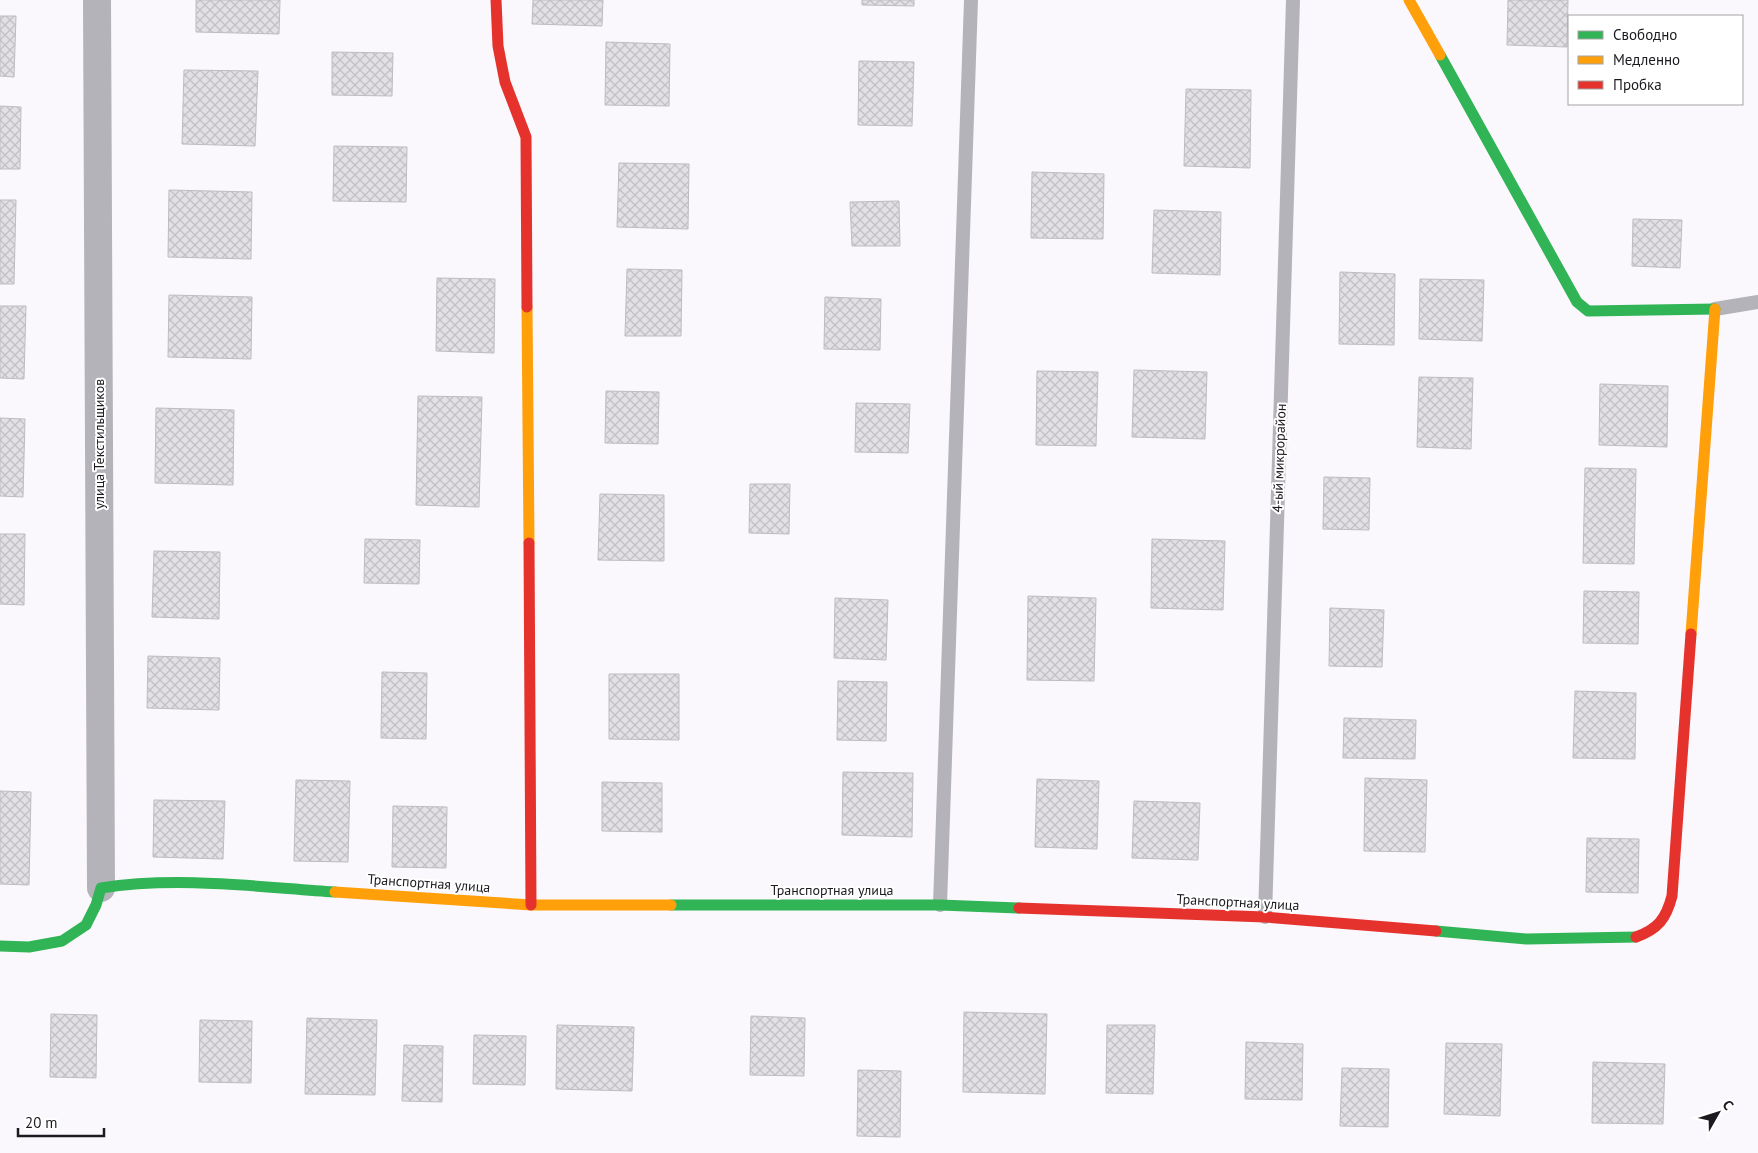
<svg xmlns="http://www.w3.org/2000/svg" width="1758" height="1153" font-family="'PT Sans',sans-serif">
	<defs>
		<pattern id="building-cross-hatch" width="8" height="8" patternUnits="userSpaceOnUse" patternTransform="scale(1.25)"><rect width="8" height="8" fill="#e2e0e4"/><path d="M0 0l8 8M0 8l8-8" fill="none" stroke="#c1c0c3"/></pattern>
	</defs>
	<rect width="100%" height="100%" fill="#faf8fc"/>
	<!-- building -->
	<g fill="url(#building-cross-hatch)" stroke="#bdbcbf">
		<polygon points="196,0 280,0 279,34 196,32"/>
		<polygon points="533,0 603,0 602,26 532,24"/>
		<polygon points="862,0 914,0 914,6 862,5"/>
		<polygon points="1508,0 1568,0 1567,47 1507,45"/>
		<polygon points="0,16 16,16 14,77 0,76"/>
		<polygon points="606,42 670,44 669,106 605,105"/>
		<polygon points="332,52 393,53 392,96 332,95"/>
		<polygon points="859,61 914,62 912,126 858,125"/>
		<polygon points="184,70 258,71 255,146 182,144"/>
		<polygon points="1186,89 1251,90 1250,168 1184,166"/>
		<polygon points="0,106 21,107 20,169 0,169"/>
		<polygon points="334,146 407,147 406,202 333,201"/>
		<polygon points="619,163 689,164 688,229 617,227"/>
		<polygon points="1032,172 1104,174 1103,239 1031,238"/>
		<polygon points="169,190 252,192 251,259 168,257"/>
		<polygon points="0,200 16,200 14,284 0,284"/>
		<polygon points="899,201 900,246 852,246 850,202"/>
		<polygon points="1154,210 1221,212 1220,275 1152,273"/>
		<polygon points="1633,219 1682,220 1680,268 1632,266"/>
		<polygon points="627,269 682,270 681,336 625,336"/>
		<polygon points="1340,272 1395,274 1394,345 1339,344"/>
		<polygon points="437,278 495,279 494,353 436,351"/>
		<polygon points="1420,279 1484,280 1482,341 1419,339"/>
		<polygon points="169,295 252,297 251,359 168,357"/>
		<polygon points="825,297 881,299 880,350 824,349"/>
		<polygon points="0,306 26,306 24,379 0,378"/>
		<polygon points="1134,370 1207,372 1205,439 1132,437"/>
		<polygon points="1037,371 1098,372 1096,446 1036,445"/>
		<polygon points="1419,377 1473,378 1471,449 1417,447"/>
		<polygon points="1600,384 1668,386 1667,447 1599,445"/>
		<polygon points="606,391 659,392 658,444 605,443"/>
		<polygon points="418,396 482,397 479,507 416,505"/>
		<polygon points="856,403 910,404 908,453 855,452"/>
		<polygon points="156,408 234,410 233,485 155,483"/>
		<polygon points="0,418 25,419 23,497 0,496"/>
		<polygon points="1585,468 1636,469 1634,564 1583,563"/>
		<polygon points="1324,477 1370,478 1369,530 1323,529"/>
		<polygon points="750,484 790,484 789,534 749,533"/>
		<polygon points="600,494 664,495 664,561 598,560"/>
		<polygon points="0,534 25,534 24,605 0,604"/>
		<polygon points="365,539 420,540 419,584 364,583"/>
		<polygon points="1152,539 1225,541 1223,610 1151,608"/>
		<polygon points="154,551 220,552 219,619 152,617"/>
		<polygon points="1584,591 1639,592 1638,644 1583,643"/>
		<polygon points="1028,596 1096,598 1094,681 1027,680"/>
		<polygon points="835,598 888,600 886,660 834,658"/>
		<polygon points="1330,608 1384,610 1382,667 1329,666"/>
		<polygon points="148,656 220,658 219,710 147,708"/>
		<polygon points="382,672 427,673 426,739 381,738"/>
		<polygon points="609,674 679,674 679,740 609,739"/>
		<polygon points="838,681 887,682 886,741 837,740"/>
		<polygon points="1575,691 1636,693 1635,759 1573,758"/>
		<polygon points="1344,718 1416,720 1415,759 1343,758"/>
		<polygon points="843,772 913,773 912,837 842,835"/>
		<polygon points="1365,778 1427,780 1425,852 1364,851"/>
		<polygon points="1037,779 1099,781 1097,849 1035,847"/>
		<polygon points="296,780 350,781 348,862 294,861"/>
		<polygon points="602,782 662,783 662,832 602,831"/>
		<polygon points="0,791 31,792 29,885 0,884"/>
		<polygon points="154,800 225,801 223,859 153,857"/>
		<polygon points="1134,801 1200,803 1198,860 1132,858"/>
		<polygon points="393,806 447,807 446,868 392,867"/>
		<polygon points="1587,838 1639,839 1638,893 1586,892"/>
		<polygon points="964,1012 1047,1014 1045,1094 963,1092"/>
		<polygon points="51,1014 97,1015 96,1078 50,1077"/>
		<polygon points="751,1016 805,1018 804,1076 750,1075"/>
		<polygon points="307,1018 377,1020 375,1095 305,1094"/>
		<polygon points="200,1020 252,1021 251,1083 199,1082"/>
		<polygon points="557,1025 634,1027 632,1091 556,1089"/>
		<polygon points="1107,1025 1155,1025 1153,1094 1106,1093"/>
		<polygon points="474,1035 526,1036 525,1085 473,1084"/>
		<polygon points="1246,1042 1303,1044 1302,1100 1245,1099"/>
		<polygon points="1446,1043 1502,1044 1500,1116 1444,1114"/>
		<polygon points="404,1045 443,1046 442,1102 402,1101"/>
		<polygon points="1593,1062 1665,1064 1663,1124 1592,1123"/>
		<polygon points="1342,1068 1389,1069 1388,1127 1340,1126"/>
		<polygon points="858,1070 901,1071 900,1137 857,1136"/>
	</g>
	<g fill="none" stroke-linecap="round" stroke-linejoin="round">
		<!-- lane -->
		<g stroke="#b5b3ba" stroke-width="14">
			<polyline points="1715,309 1758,302"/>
			<polyline points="940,905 971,0"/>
			<polyline points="1265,917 1293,0"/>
		</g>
		<!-- street -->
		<polyline stroke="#b5b3ba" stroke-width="28" points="97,0 101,888"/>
		<!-- fast -->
		<g stroke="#30b455" stroke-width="11">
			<polyline points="1440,55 1577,302 1588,311 1715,309"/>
			<polyline points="671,905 940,905 1019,908"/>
			<polyline points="1436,931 1527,939 1636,937"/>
			<path d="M 0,946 L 29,947 L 62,941 L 86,925 L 96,905 L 101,888 C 178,876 258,887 335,892"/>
		</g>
		<!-- slow -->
		<g stroke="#ff9f0a" stroke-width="11">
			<polyline points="1409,0 1440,55"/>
			<polyline points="527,307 529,543"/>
			<polyline points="1691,634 1715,309"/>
			<polyline points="335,892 531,905 671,905"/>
		</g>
		<!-- jam -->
		<g stroke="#e5322d" stroke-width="11">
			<polyline points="496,0 498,46 505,82 526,137 527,307"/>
			<polyline points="529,543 531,905"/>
			<polyline points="1019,908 1265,917 1436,931"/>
			<path d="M 1636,937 C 1658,929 1666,919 1672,896 L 1691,634"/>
		</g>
	</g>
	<g text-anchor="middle" stroke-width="4" stroke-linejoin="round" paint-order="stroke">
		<!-- street labels -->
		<g font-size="14" fill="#1c1a1e" stroke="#fff">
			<text transform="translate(99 444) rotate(-90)" y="5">улица Текстильщиков</text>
			<text transform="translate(1279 458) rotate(-88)" y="5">4-ый микрорайон</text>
			<text transform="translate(429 883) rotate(4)" y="5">Транспортная улица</text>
			<text x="832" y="895">Транспортная улица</text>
			<text transform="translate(1238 902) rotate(3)" y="5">Транспортная улица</text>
		</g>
	</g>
	<!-- legend -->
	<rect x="1568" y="15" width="175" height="90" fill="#ffffff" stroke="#a4a3a5"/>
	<rect x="1578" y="31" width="25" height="8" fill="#30b455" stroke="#a4a3a5"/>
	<text x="1613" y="40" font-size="15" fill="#1c1a1e">Свободно</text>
	<rect x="1578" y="56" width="25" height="8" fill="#ff9f0a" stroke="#a4a3a5"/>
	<text x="1613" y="65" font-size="15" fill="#1c1a1e">Медленно</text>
	<rect x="1578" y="81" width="25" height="8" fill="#e5322d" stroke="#a4a3a5"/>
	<text x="1613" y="90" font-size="15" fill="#1c1a1e">Пробка</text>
	<!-- north arrow -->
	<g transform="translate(1718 1113) rotate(51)" stroke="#ffffff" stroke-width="4" paint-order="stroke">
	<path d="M0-4L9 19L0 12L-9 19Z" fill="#1c1a1e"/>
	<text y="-8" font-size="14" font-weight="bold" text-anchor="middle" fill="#1c1a1e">С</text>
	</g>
	<!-- scale -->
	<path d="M18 1128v8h86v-8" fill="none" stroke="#1c1a1e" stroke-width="2.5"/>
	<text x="25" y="1128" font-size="15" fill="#1c1a1e" stroke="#ffffff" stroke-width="4" paint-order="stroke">20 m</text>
</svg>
